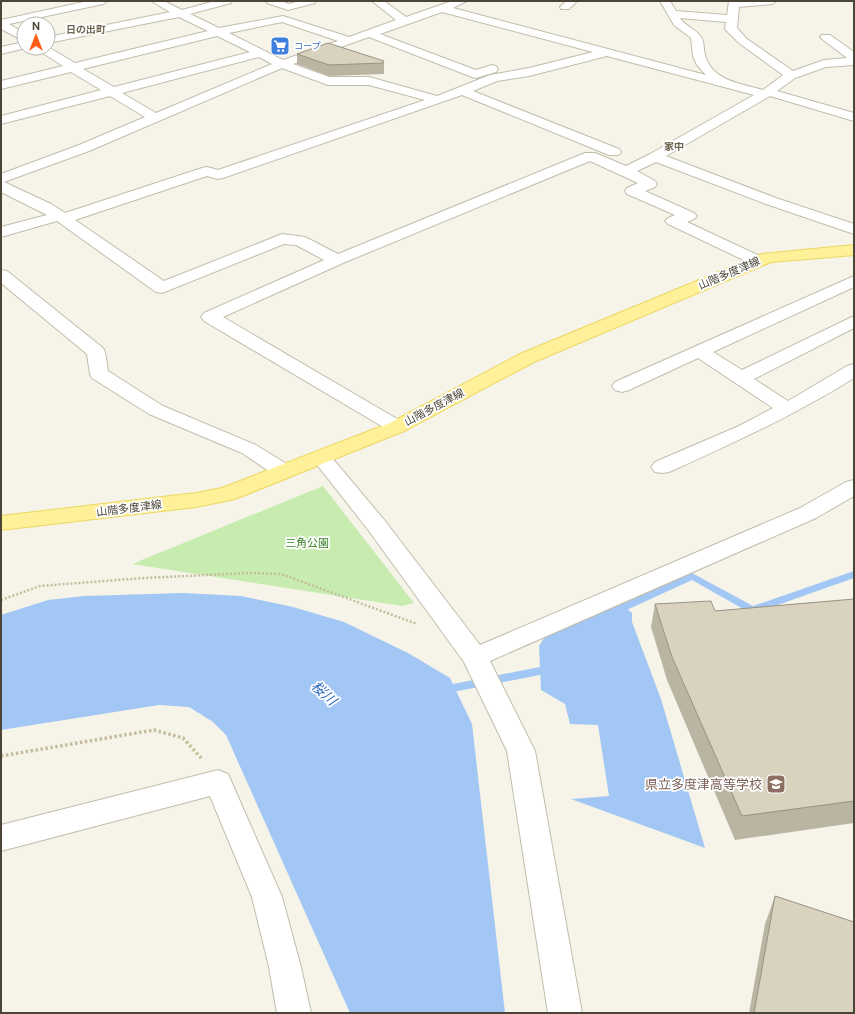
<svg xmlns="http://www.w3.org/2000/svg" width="855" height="1014" font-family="'DM Sans','Noto Sans JP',sans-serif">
	<rect width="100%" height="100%" fill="#f6f4e9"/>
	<!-- green -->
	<polygon fill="#c8ecb0" points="323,486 414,603 402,606 132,564"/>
	<!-- water -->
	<g fill="#a3c7f5">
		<polygon points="182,593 241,596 293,607 344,622 408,653 450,678 472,724 505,1013 350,1013 226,735 213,722 189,707 159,705 1,730 1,615 48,600 84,596"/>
		<polygon points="619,602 632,613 632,622 661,699 705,848 571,799 609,796 598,725 570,724 565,704 541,690 539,646 548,632"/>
	</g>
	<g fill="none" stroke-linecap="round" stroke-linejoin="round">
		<!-- stream -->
		<g fill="#a3c7f5" fill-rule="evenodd">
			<polygon points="854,571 854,578 752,614 692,580 618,614 610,614 609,611 610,608 692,573 753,606"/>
			<polygon points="550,665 554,666 555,669 554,672 550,673 443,694 439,693 438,690 439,687 443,686"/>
		</g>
		<!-- minor casing -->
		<g stroke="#c2bdab" stroke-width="2">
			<g id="minor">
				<polygon points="88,1 108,1 103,4 9,24 24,33 24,41 1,29 1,20"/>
				<path d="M 151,1 L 164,1 L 182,10 L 215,1 L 232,1 L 231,3 L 190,14 L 219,28 L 283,16 L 349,37 L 396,20 L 372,1 L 384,1 L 406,17 L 452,1 L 467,1 L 453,8 L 706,75 L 697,65 L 693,56 L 691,38 L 674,25 L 660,1 L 670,1 L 676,11 L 727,15 L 729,1 L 777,1 L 772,4 L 739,7 L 737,28 L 747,39 L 793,71 L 824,60 L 847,58 L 822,39 L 820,37 L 822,35 L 830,35 L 854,52 L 854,65 L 826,67 L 795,78 L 777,91 L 854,113 L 854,121 L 770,96 L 666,156 L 776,198 L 854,224 L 854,234 L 766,204 L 656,162 L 637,171 L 655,181 L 657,184 L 655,187 L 645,191 L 694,213 L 697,216 L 694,219 L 687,222 L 764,258 L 766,261 L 764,264 L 758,266 L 752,264 L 668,224 L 665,221 L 668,218 L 675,215 L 627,194 L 625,191 L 627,188 L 638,183 L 590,161 L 343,263 L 223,317 L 404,423 L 407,427 L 404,431 L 397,433 L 390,431 L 204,321 L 201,317 L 204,313 L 324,260 L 296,245 L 284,244 L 162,293 L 156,292 L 57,221 L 1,237 L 1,227 L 47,215 L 1,192 L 1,174 L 79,145 L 145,117 L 110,96 L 1,124 L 1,116 L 101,90 L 71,72 L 1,89 L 1,81 L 63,66 L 35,48 L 48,47 L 75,63 L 208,31 L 179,17 L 48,43 L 48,37 L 170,12 ZM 442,12 L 593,52 L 529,68 L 490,75 L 437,96 L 369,77 L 329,77 L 293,64 L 369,37 L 472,77 L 476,78 L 496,72 L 498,69 L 496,66 L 492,65 L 476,70 L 380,34 ZM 680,18 L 726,22 L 725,29 L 739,43 L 783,75 L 763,90 C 742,84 714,81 706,58 C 703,51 705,43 701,37 C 696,29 685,26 680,18 ZM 282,22 L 338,41 L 283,60 L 229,33 ZM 217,36 L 250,52 L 114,87 L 83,69 ZM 607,56 L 754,95 L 650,154 L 626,166 L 595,153 L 585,153 L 338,254 L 305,237 L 282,234 L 164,281 L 75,220 L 207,176 L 218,179 L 223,178 L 462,95 L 609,155 L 619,155 L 621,152 L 619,149 L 473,91 L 497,81 L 529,76 ZM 259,57 L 272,64 L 156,113 L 122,93 ZM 282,68 L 328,85 L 369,85 L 425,100 L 218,170 L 207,167 L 202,168 L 65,213 L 51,204 L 4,182 L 89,151 Z"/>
				<polygon points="266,1 281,1 289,4 299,1 316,1 315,3 288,10 267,3"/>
				<polygon points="566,1 577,1 569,9 561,9 560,7"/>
				<polygon points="24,42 24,48 26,48 1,54 1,47"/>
				<polygon points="1,270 7,271 103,348 105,352 108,371 163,406 256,445 290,466 294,471 290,476 283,478 276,476 242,453 149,414 92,378 90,374 87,354 1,283"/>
				<path d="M 854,276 L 854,287 L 713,352 L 742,370 L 854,316 L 854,328 L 754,379 L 788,401 L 847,366 L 854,364 L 854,378 C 795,415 733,443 669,472 L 662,473 L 655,472 L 651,467 L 655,462 L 739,426 L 773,408 L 698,358 L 629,390 L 622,392 L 615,390 L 612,386 L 615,382 Z"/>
				<polygon points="321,451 328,453 385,521 480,645 800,508 846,482 854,480 854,496 816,518 490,661 535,751 582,1013 548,1013 507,751 464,662 369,531 311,457 314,453"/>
				<polygon points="218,770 228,774 282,897 301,967 311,1013 277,1013 269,967 252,897 210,796 1,851 1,825"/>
			</g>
		</g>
		<!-- major casing -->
		<g stroke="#ecd761" stroke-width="2">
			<polygon id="major" points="854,245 854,255 771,262 534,362 404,431 235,499 196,507 1,530 1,516 196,493 222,488 390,423 520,354 762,254"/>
		</g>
		<!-- path-far1 -->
		<polyline stroke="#c5bc9b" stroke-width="2.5" stroke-dasharray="2 2" stroke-linecap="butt" points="1,600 40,586 144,578 249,573 281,574 417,624"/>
		<!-- path -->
		<polyline stroke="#c5bc9b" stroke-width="3.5" stroke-dasharray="2.5 2.5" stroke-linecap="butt" points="1,756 154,730 183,738 202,759"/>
		<!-- minor -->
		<use href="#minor" fill="#fff" fill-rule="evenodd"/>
		<!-- major -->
		<use href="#major" fill="#fff199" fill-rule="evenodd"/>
	</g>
	<!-- wall -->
	<g fill="#bab5a3">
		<polygon points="297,54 384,61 384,74 329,76 297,64"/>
		<polygon points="854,599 854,823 735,840 667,680 651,627 655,604 715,611"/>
		<polygon points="775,896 854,1013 749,1013 765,924"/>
	</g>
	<!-- building -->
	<g fill="#d8d2be" stroke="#979385">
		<polygon points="328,43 384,61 383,63 329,65 297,54"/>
		<polygon points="854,599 854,801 742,816 672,657 655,604 711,601 715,611"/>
		<polygon points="775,896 854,922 854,1013 754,1013"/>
	</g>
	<!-- icons -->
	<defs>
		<g id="supermarket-square" transform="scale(1)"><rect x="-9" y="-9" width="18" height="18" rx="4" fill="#3f7fe0" stroke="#fff"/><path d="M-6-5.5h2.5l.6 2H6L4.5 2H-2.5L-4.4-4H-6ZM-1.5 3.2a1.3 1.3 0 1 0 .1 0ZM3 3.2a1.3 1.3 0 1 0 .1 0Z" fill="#fff"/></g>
		<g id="school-square" transform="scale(1)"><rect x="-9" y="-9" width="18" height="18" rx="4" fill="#8d6e63" stroke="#fff"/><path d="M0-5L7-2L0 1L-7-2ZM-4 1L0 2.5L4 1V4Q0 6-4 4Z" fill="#fff"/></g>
	</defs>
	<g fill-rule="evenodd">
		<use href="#supermarket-square" x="280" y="46"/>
		<use href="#school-square" x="776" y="784"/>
	</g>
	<g text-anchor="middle" stroke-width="3.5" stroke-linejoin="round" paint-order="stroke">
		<!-- far-shop labels -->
		<g font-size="9" fill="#366cbe" stroke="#fff" text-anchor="start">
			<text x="294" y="49">コープ</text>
		</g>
		<!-- far-neighbourhood labels -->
		<g font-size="10" font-weight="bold" fill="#6e654d" stroke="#fff">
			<text x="86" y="33">日の出町</text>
			<text x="674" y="150">家中</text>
		</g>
		<!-- street labels -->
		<g font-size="11" fill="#4a4537" stroke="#fff">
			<text transform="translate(729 273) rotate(-23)" y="4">山階多度津線</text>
			<text transform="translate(434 407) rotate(-28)" y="4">山階多度津線</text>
			<text transform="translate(129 508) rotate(-7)" y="4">山階多度津線</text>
		</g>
		<!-- park labels -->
		<g font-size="11" fill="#3a8125" stroke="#fff">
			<text x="307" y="547">三角公園</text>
		</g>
		<!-- near-education labels -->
		<g font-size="13" fill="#785e54" stroke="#fff" text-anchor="end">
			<text x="762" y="789">県立多度津高等学校</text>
		</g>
		<!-- near-water labels -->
		<g font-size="14" font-style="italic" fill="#2868be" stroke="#fff">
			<text transform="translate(324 693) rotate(42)" y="5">桜川</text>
		</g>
	</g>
	<!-- border -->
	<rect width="855" height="1014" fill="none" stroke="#4a4537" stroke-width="4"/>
	<!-- north arrow -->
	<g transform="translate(36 36)"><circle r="19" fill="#ffffff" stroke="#b7b5af"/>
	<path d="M0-3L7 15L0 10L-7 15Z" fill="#ff5d17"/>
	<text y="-6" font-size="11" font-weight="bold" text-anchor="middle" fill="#4a4537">N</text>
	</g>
</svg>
